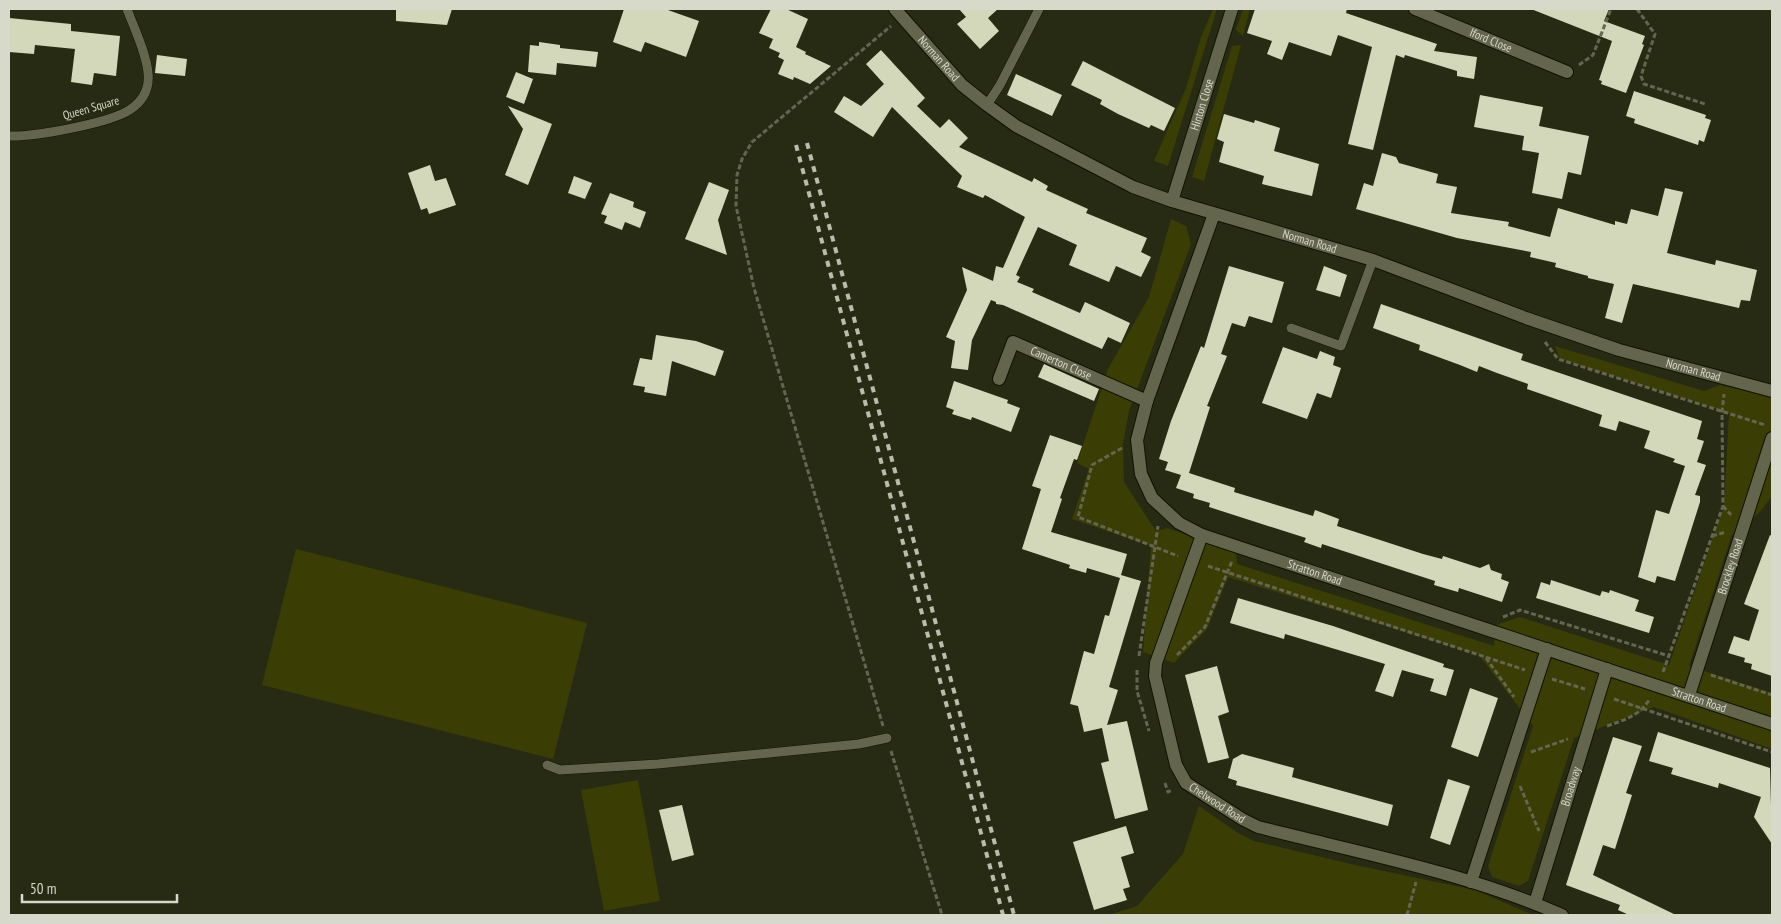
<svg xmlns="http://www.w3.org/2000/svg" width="1781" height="924" font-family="'PT Sans Narrow',sans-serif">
	<rect width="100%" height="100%" fill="#282b13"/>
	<!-- green -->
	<g fill="#3a3d04">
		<polygon points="1213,9 1217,9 1168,166 1154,161 1186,88 1201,37"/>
		<polygon points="1243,9 1250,9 1243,36 1236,30"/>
		<polygon points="1241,45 1204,181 1192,177 1232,46"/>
		<polygon points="1171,219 1186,226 1191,244 1129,411 1123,444 1124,482 1156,531 1167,528 1236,553 1237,564 1494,646 1496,625 1520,617 1669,665 1724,506 1729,413 1560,359 1555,346 1704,391 1720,385 1772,397 1772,496 1760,512 1732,535 1689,666 1772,693 1772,749 1654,707 1574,738 1528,881 1519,886 1492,877 1488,866 1533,726 1479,655 1228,577 1207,629 1174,663 1143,652 1151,546 1072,519 1089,469 1077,463 1108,369 1149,297"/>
		<polygon points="296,549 587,623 553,759 262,685"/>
		<polygon points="638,780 660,901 604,911 581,790"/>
		<polygon points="1199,806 1238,833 1254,841 1355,865 1475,890 1533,915 1109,915 1137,906 1183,854"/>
	</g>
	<!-- building -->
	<g fill="#d4d8bb">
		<polygon points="396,9 452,9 447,25 396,21"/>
		<polygon points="624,9 665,9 699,21 686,57 645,42 641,52 613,42"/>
		<polygon points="771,9 786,9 808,19 796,47 806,52 805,54 831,66 810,84 794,77 793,80 778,74 784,60 778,57 780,53 769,48 773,39 759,33"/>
		<polygon points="959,9 998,9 988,18 999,31 980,49 957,24 966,17"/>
		<polygon points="1255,9 1347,9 1346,13 1437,44 1434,51 1477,57 1474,79 1457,76 1457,71 1405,55 1404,58 1396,55 1373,150 1348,144 1372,47 1338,35 1331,56 1289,42 1282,60 1267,54 1272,41 1247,33"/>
		<polygon points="1531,9 1609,9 1604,21 1645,36 1642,44 1644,45 1626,93 1601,84 1602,81 1599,80 1612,41"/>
		<polygon points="9,18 71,24 71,31 120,36 116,76 94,73 92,85 71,82 75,49 35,45 34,54 9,52"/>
		<polygon points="539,42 560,45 560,48 598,52 596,67 557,63 556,75 528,72 530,45 539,46"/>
		<polygon points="881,50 925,98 917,106 940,128 949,119 968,138 959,147 1032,182 1034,178 1048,186 1046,190 1088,209 1086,213 1147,238 1141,252 1151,257 1141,277 1116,266 1109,282 1069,265 1077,245 1038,227 1016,275 1020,277 1017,282 1034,289 1032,292 1080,313 1085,302 1130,323 1121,343 1108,337 1102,349 1003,305 996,304 996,302 991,300 972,340 968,370 951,368 955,341 946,337 967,290 962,267 993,281 996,266 1003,268 1025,217 985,195 983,198 957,187 962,176 892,107 873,137 834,112 844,96 861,106 884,84 866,64"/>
		<polygon points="157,55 187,59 185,76 155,73"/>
		<polygon points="1083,61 1175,108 1164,131 1151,125 1149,128 1118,114 1100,104 1102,100 1071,85"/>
		<polygon points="516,72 533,79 524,104 506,97"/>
		<polygon points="1016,74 1062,95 1052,116 1007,95"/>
		<polygon points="1634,91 1706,115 1705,118 1711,120 1704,142 1699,140 1698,145 1634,123 1635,119 1626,116"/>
		<polygon points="1480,95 1543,107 1539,126 1589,136 1581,175 1568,172 1562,199 1532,193 1539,153 1522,150 1524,136 1474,127"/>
		<polygon points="508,106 552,124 528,185 505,175 523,129"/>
		<polygon points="1224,114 1254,123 1255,120 1280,128 1274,151 1319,164 1312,196 1262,184 1264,176 1219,162 1224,142 1217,139"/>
		<polygon points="1382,153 1396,157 1399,163 1438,174 1436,183 1457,187 1451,213 1509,222 1508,226 1550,237 1558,208 1615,225 1615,221 1627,224 1631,209 1658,216 1665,188 1683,192 1667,253 1715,265 1716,260 1757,270 1750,301 1741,300 1739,308 1633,284 1622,323 1605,318 1614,284 1588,278 1588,276 1555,267 1556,263 1530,257 1531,252 1457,238 1356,209 1364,183 1373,186"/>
		<polygon points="430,165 435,181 446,178 456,205 429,214 427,208 421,210 408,173"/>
		<polygon points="574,176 592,183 585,199 568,193"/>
		<polygon points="709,182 729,190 718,220 727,255 685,239"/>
		<polygon points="610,193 634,202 633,207 646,212 640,228 625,222 622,230 604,223 607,216 601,214"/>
		<polygon points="1229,266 1284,282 1272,323 1249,316 1245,327 1232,323 1221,354 1227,356 1207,406 1210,407 1189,473 1235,488 1234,492 1313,516 1315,510 1339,519 1337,526 1423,554 1442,559 1443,556 1480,568 1489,564 1491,570 1502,574 1501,579 1509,582 1502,602 1459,588 1458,592 1434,585 1435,581 1322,544 1321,548 1304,542 1306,538 1209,507 1210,503 1193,498 1194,494 1176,488 1181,475 1165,470 1168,462 1159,459 1171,421 1201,346 1204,348"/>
		<polygon points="1324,266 1347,275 1340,297 1316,290"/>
		<polygon points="1381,304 1523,354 1521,360 1702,421 1697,439 1704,441 1697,462 1706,465 1695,495 1700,496 1700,502 1675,581 1657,576 1655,583 1638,577 1656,510 1669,514 1685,466 1673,462 1675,459 1644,448 1650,431 1619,421 1616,431 1599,426 1602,415 1527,389 1528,384 1497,373 1479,366 1477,372 1460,365 1419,350 1420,345 1373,328"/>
		<polygon points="656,335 696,341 724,351 715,376 672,361 666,396 644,392 645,387 633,385 640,358 652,360"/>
		<polygon points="1283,347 1317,359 1320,351 1335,357 1333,365 1341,368 1331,398 1317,393 1307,419 1262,403"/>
		<polygon points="1044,364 1099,389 1094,401 1038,377"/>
		<polygon points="954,381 1008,400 1007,403 1020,408 1011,432 972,417 971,420 952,414 954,410 946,407"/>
		<polygon points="1050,435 1082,446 1077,460 1074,459 1060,498 1062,499 1051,532 1127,554 1121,575 1141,581 1109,687 1118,690 1107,725 1127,721 1148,810 1115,819 1101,763 1109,761 1102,728 1084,732 1078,706 1070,704 1084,651 1094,654 1105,615 1109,616 1120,578 1087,568 1086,573 1069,568 1070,565 1022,549 1041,489 1032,486"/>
		<polygon points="1770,535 1772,536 1772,676 1751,669 1752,664 1744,662 1745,658 1728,653 1734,636 1749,641 1759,610 1744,604"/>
		<polygon points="1551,580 1600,596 1602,591 1609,593 1610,590 1639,600 1635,611 1654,617 1649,633 1536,598 1541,582 1550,585"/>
		<polygon points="1238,598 1333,626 1444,664 1443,667 1454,670 1446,696 1430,691 1434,679 1402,670 1393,697 1375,691 1385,664 1285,634 1284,639 1230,623"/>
		<polygon points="1217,666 1229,712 1218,716 1229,758 1208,763 1185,675"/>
		<polygon points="1470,688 1498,698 1478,757 1451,747"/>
		<polygon points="1658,732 1770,768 1772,844 1754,817 1761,797 1719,783 1718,788 1671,774 1673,768 1649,761"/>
		<polygon points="1613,737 1642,746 1626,793 1632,795 1615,849 1603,845 1593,875 1676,915 1629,915 1618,910 1620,905 1566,885"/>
		<polygon points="1242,754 1294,768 1292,777 1393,805 1388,826 1236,785 1237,781 1228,778 1233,759"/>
		<polygon points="1448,779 1470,786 1450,845 1430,838"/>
		<polygon points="682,805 694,855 672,861 659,810"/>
		<polygon points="1126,826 1134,853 1121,857 1130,887 1123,889 1127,900 1094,910 1073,842"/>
	</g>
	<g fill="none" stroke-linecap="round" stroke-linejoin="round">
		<!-- lane casing -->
		<g stroke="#111300" stroke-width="10">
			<g id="lane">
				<polyline points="987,105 1000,85 1039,9"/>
				<path d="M 9,136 C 34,137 103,124 126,112 C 137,106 146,96 148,83 C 151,63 134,28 127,9"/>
				<polyline points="1291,328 1341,346 1373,260"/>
				<polyline points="547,765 560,770 658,764 859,744 887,738"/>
			</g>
		</g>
		<!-- street casing -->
		<g stroke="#111300" stroke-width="14">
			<g id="street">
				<path id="s1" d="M 895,9 L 962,85 L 987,105 L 1016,126 L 1133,187 L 1172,201 L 1373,260 L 1526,318 L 1619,350 L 1772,391"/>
				<path id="s2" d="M 1415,9 L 1567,72"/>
				<path id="s3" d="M 1172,201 L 1232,9"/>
				<path id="s4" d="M 1214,214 L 1147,401 L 1137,440 L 1141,474 L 1152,498 L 1179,523 L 1202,535 L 1772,724"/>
				<path id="s5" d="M 999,379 L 1013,342 L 1147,401"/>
				<path id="s6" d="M 1202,535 L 1156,663 L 1155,676 L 1176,765 L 1186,783 L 1242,819 L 1258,827 C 1360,853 1466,873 1562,915"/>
				<path id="s7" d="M 1689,695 L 1772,438"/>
				<polyline points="1471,882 1547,649"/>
				<path id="s8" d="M 1535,903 L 1607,669"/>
			</g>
		</g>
		<!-- path -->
		<g stroke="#646652" stroke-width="3" stroke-dasharray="5 2.5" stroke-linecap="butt">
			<polyline points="1637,9 1655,34 1641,76 1644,84 1705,104"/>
			<polyline points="1579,65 1593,55 1611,9"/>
			<polyline points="1545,342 1558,359 1765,425"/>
			<polyline points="1122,448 1092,465 1078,517 1178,556"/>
			<polyline points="1723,506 1731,515"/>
			<polyline points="1712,536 1726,532"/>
			<polyline points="1208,566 1525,670"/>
			<polyline points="1503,617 1520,610 1669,656"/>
			<polyline points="1177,655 1205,627 1232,561"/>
			<polyline points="1139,656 1158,526"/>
			<polyline points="1486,658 1514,697"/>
			<polyline points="1137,670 1137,691 1149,731"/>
			<polyline points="1663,672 1723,506 1722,412 1724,394"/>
			<polyline points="1711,675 1772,695"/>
			<polyline points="1552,679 1585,689"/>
			<polyline points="1614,699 1772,752"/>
			<polyline points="883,726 754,288 736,206 737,175 742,159 752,142 891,26"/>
			<path d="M 1607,726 C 1624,720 1639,716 1649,700"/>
			<polyline points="891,751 942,915"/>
			<polyline points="1531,752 1568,739"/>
			<polyline points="1165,783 1168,792 1172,790"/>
			<polyline points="1520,786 1539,831"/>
			<polyline points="1407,915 1416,882"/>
		</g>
		<!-- lane -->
		<use href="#lane" stroke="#63664c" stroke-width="9"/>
		<!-- street -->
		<use href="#street" stroke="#63664c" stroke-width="12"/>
		<!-- rail -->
		<g stroke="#babcad" stroke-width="4" stroke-dasharray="6 6" stroke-linecap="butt">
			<polyline points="807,143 1014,915"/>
			<polyline points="796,145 1003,915"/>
		</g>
	</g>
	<g text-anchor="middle" stroke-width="5" stroke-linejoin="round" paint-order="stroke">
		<!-- street labels -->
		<g font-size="12" fill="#d7d9cb" stroke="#282b13">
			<text dy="4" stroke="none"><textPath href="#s2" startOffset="82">Iford Close</textPath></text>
			<text dy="4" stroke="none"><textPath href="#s1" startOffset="66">Norman Road</textPath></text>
			<text dy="4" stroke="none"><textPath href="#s3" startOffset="101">Hinton Close</textPath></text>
			<text transform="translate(91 108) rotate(-16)" y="4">Queen Square</text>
			<text dy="4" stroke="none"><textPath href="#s1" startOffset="486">Norman Road</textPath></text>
			<text dy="4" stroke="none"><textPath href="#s5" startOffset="92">Camerton Close</textPath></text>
			<text dy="4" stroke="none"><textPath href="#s1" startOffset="891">Norman Road</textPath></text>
			<text dy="4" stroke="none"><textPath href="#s7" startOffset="135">Brockley Road</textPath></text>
			<text dy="4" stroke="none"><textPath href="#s4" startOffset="481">Stratton Road</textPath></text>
			<text dy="4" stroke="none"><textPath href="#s4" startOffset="886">Stratton Road</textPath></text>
			<text dy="4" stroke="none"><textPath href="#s8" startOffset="122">Broadway</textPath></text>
			<text dy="4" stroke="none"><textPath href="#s6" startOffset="298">Chelwood Road</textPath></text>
		</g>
	</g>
	<!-- border -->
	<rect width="1781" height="924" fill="none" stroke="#d7d9cb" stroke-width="20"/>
	<!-- scale -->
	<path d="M22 894v8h155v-8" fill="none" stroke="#d7d9cb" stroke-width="2.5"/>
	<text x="30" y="894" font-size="15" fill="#d7d9cb" stroke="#282b13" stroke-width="4" paint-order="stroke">50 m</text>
</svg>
